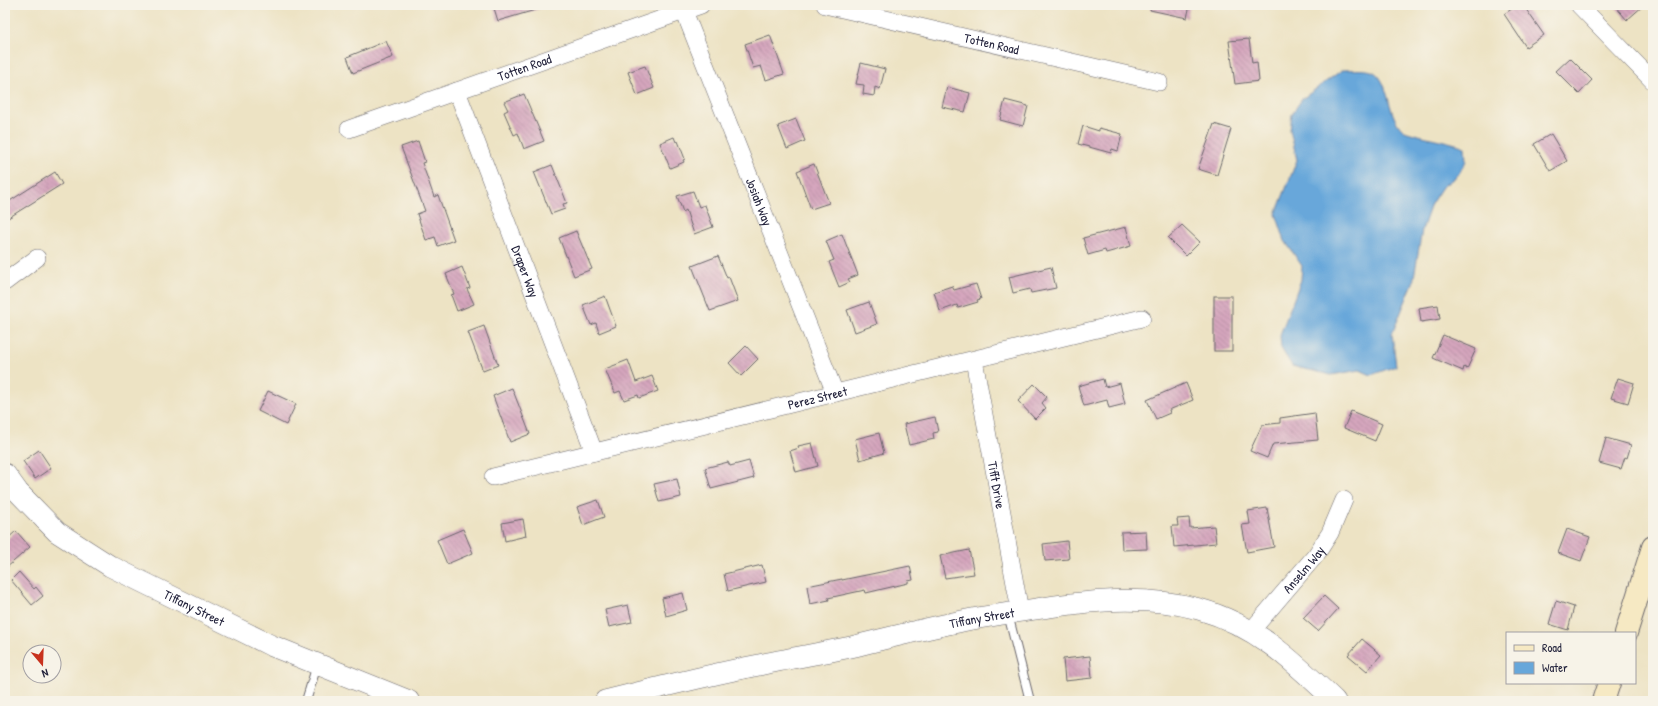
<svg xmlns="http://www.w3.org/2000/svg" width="1658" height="706" font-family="'Patrick Hand',sans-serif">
	<defs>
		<pattern id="building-back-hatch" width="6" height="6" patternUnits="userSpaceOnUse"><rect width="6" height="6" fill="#d5a6bd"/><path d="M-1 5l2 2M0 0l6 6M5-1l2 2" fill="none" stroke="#ac879b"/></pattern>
	</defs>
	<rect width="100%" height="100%" fill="#f7f3e8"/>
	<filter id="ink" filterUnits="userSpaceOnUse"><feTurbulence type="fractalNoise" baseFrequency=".025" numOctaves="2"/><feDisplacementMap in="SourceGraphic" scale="8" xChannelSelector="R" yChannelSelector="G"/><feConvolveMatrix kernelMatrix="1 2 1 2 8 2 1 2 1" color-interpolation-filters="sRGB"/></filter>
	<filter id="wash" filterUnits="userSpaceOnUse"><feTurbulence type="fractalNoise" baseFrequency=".012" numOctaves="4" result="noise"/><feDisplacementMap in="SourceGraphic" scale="16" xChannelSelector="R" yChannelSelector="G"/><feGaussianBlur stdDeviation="0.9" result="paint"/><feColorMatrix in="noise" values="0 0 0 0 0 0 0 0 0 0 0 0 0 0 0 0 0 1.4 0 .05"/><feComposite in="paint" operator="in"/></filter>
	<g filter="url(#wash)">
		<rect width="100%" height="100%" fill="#ede3c4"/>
		<!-- water -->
		<path fill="#67a7da" stroke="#44648a" d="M 1342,70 C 1350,70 1359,69 1367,70 C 1391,72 1385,115 1403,130 C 1408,134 1454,142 1465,147 L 1466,161 L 1458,175 L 1442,187 L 1431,204 L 1422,230 L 1413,283 L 1392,334 L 1396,366 L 1371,375 L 1360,370 L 1331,375 L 1292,366 L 1281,348 L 1280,335 L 1301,280 L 1302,266 L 1285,241 L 1276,214 L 1297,160 L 1290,130 L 1292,114 L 1302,99 Z"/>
		<g id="blocks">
			<!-- building -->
			<g fill="url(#building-back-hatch)">
				<polygon points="493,5 541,5 542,8 498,21"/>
				<polygon points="1151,5 1190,5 1187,18 1150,10"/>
				<polygon points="1518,5 1523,5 1544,35 1526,47 1504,14"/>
				<polygon points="1614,5 1644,5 1627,20"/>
				<polygon points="770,35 784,74 766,80 761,66 753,68 745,44"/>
				<polygon points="1249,39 1252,63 1257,62 1259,81 1235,84 1229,41"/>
				<polygon points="386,41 393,57 353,73 347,57"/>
				<polygon points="1570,58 1592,80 1579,94 1556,71"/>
				<polygon points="861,63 885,69 880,89 875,87 874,96 863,94 864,85 856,84"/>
				<polygon points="645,66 654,88 637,95 628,72"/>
				<polygon points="947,87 970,93 965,112 942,107"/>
				<polygon points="524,94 544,141 524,149 518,133 514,135 504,112 508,110 504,102"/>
				<polygon points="1005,100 1028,106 1023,126 1000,120"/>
				<polygon points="796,119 805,141 787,149 778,126"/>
				<polygon points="1214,124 1231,129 1217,175 1198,169"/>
				<polygon points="1083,126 1099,131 1099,128 1122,134 1118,151 1112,149 1111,153 1078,144"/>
				<polygon points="1551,134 1567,161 1550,171 1534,144"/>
				<polygon points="674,137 676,142 678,141 685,159 683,160 684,162 670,168 660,143"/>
				<polygon points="418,141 425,162 422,163 434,197 438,195 454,240 438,246 435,237 426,240 417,214 425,211 401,147"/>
				<polygon points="814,164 829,203 811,209 797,171"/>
				<polygon points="552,165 567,203 563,204 565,209 551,214 534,172"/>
				<polygon points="55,172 62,184 5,220 5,204"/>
				<polygon points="693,191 699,207 705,205 713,227 694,234 686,210 683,212 677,196"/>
				<polygon points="1182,225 1200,242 1186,256 1168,238"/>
				<polygon points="1126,227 1131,246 1106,253 1105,250 1088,255 1083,238"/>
				<polygon points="576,231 592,269 574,276 559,238"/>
				<polygon points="842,234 858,275 848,279 850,282 839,287 829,262 834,260 826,241"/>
				<polygon points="718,256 727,278 729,277 738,301 710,311 692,266"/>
				<polygon points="462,267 470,288 467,289 474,304 457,311 451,295 454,294 446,274"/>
				<polygon points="1051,267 1056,288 1031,293 1030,289 1013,293 1009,277"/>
				<polygon points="976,284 981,299 977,300 978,302 958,308 957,305 940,311 934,292 952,286 954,290"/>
				<polygon points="605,296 616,326 599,333 596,323 591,325 583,305"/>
				<rect x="1214" y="296" width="18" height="55"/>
				<polygon points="869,302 877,324 855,332 847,310"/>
				<polygon points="1438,305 1440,319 1421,322 1419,308"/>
				<polygon points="484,326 498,365 483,371 468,332"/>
				<polygon points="1443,335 1476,349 1467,369 1464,367 1463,371 1433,358"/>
				<polygon points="746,346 758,359 741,376 729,363"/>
				<polygon points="628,360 636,382 652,376 658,391 639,398 638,395 624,400 620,391 615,393 605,369"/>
				<polygon points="1618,378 1634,383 1628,403 1611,398"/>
				<polygon points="1103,379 1105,387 1120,383 1125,404 1109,408 1107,400 1084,406 1078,386"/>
				<polygon points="1186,383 1193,400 1169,410 1170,413 1156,419 1147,400"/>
				<polygon points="1034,384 1047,397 1042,403 1046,408 1035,419 1018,401"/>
				<polygon points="512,388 530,434 510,442 493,396"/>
				<polygon points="268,391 296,404 286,425 258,411"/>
				<polygon points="1351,411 1382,424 1375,441 1344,428"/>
				<polygon points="1315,413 1318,440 1273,444 1267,458 1250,451 1262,425 1280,423 1280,418"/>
				<polygon points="935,417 938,432 933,433 934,439 909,445 904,424"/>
				<polygon points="879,433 884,453 860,460 855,439"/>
				<polygon points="1606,438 1631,445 1627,458 1625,457 1621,469 1599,463"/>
				<polygon points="812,443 818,466 796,472 790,451 799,448 798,446"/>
				<polygon points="39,450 51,468 35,479 23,461"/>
				<polygon points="749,461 754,478 711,489 705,468 728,462 730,466"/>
				<polygon points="677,479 681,497 659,502 654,484"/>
				<polygon points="598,500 604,517 583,525 577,507"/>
				<polygon points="1267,508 1274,547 1247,552 1242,525 1250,524 1248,511"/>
				<polygon points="1189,518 1190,528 1214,526 1216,543 1174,547 1172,526 1178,526 1177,519"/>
				<polygon points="523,519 526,536 505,541 502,523"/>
				<polygon points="463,529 473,553 447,564 437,540"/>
				<polygon points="1567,529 1590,537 1581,561 1558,553"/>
				<polygon points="16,531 30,547 5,569 5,541"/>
				<polygon points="1146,531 1147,549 1122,550 1121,532"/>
				<polygon points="1067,541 1069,559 1045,561 1043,544"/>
				<polygon points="969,550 974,574 945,578 940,556"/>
				<polygon points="762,565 766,582 728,591 724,574"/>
				<polygon points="910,566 913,580 908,581 908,583 866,593 865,590 828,598 829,600 810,604 807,586 842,579 842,580"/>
				<polygon points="19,572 34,589 36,587 43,596 32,605 11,580"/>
				<polygon points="683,593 687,610 666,616 662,598"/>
				<polygon points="1324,596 1338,609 1318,631 1303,618"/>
				<polygon points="1556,601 1574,607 1568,630 1549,624"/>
				<polygon points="628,605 632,622 609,627 605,610"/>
				<polygon points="1362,639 1381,655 1367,671 1348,655"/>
				<polygon points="1090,656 1092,678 1065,681 1063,659"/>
			</g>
		</g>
	</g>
	<g filter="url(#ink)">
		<use href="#blocks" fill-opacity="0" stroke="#69666b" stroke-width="1"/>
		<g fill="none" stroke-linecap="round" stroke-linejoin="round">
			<!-- service casing -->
			<g stroke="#69666b" stroke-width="10">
				<g id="service">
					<polyline points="1008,614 1030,701"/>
					<polyline points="306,701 317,665"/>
				</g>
			</g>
			<!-- minor casing -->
			<g stroke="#69666b" stroke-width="18">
				<g id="minor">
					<path id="s1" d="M 825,5 L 1159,82"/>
					<polyline points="1579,5 1653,81"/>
					<path id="s2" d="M 684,11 L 835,393"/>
					<path id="s3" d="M 457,91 L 594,452"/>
					<path id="s4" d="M 349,129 L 701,5"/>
					<polyline points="5,282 37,258"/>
					<path id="s5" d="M 974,360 L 1020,611"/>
					<path id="s6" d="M 493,477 L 1142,318"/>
					<path id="s7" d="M 1251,631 L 1316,555 L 1330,533 L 1344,500"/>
				</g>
			</g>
			<!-- tertiary casing -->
			<g stroke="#69666b" stroke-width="22">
				<g id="tertiary">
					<path id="s8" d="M 5,474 L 18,492 L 57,532 L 110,566 L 270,645 L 409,701"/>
					<path id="s9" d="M 605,701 C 656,688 707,675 759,665 C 791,658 823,653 855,646 C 887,638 920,630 953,623 C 978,617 1004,614 1029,610 C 1085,601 1143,594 1199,609 C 1256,625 1293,661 1335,701"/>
				</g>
			</g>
			<!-- secondary casing -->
			<g stroke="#69666b" stroke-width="24">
				<g id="secondary">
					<polyline points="1626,633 1653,547"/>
					<polyline points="1603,701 1609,683"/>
				</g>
			</g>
			<!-- service -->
			<use href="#service" stroke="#fff" stroke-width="8"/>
			<!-- minor -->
			<use href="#minor" stroke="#fff" stroke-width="17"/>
			<!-- tertiary -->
			<use href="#tertiary" stroke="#fff" stroke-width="21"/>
			<!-- secondary -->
			<use href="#secondary" stroke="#f6e9c3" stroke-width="22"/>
		</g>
	</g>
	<g text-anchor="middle" stroke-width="3" stroke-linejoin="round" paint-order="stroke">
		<!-- street labels -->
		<g font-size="13" fill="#22223b" stroke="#f7f3e8">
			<text dy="5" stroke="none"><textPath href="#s1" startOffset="171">Totten Road</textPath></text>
			<text dy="5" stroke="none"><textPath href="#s4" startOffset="186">Totten Road</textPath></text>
			<text dy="5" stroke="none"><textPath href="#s2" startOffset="205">Josiah Way</textPath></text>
			<text dy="5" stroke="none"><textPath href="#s3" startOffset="193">Draper Way</textPath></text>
			<text dy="5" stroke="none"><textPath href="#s6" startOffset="334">Perez Street</textPath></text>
			<text dy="5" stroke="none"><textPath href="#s5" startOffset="127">Tifft Drive</textPath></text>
			<text dy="5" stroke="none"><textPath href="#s7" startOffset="81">Anselm Way</textPath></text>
			<text dy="5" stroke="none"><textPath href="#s8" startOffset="235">Tiffany Street</textPath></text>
			<text dy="5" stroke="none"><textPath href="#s9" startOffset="386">Tiffany Street</textPath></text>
		</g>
	</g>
	<!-- margin -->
	<rect width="1658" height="706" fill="none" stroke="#f7f3e8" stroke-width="20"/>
	<!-- legend -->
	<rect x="1506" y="632" width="130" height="52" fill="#f7f3e8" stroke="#a29fa3"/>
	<rect x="1514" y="645" width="20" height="6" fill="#f6e9c3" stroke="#a29fa3"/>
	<text x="1542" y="652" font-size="12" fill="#22223b">Road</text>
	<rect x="1514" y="662" width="20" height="12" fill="#67a7da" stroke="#a29fa3"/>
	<text x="1542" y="672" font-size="12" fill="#22223b">Water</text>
	<!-- north arrow -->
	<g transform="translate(42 664) rotate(161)"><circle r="19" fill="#f7f3e8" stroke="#a29fa3"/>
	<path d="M0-3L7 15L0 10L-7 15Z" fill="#c8321e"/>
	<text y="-6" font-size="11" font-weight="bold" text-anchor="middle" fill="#22223b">N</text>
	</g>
</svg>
